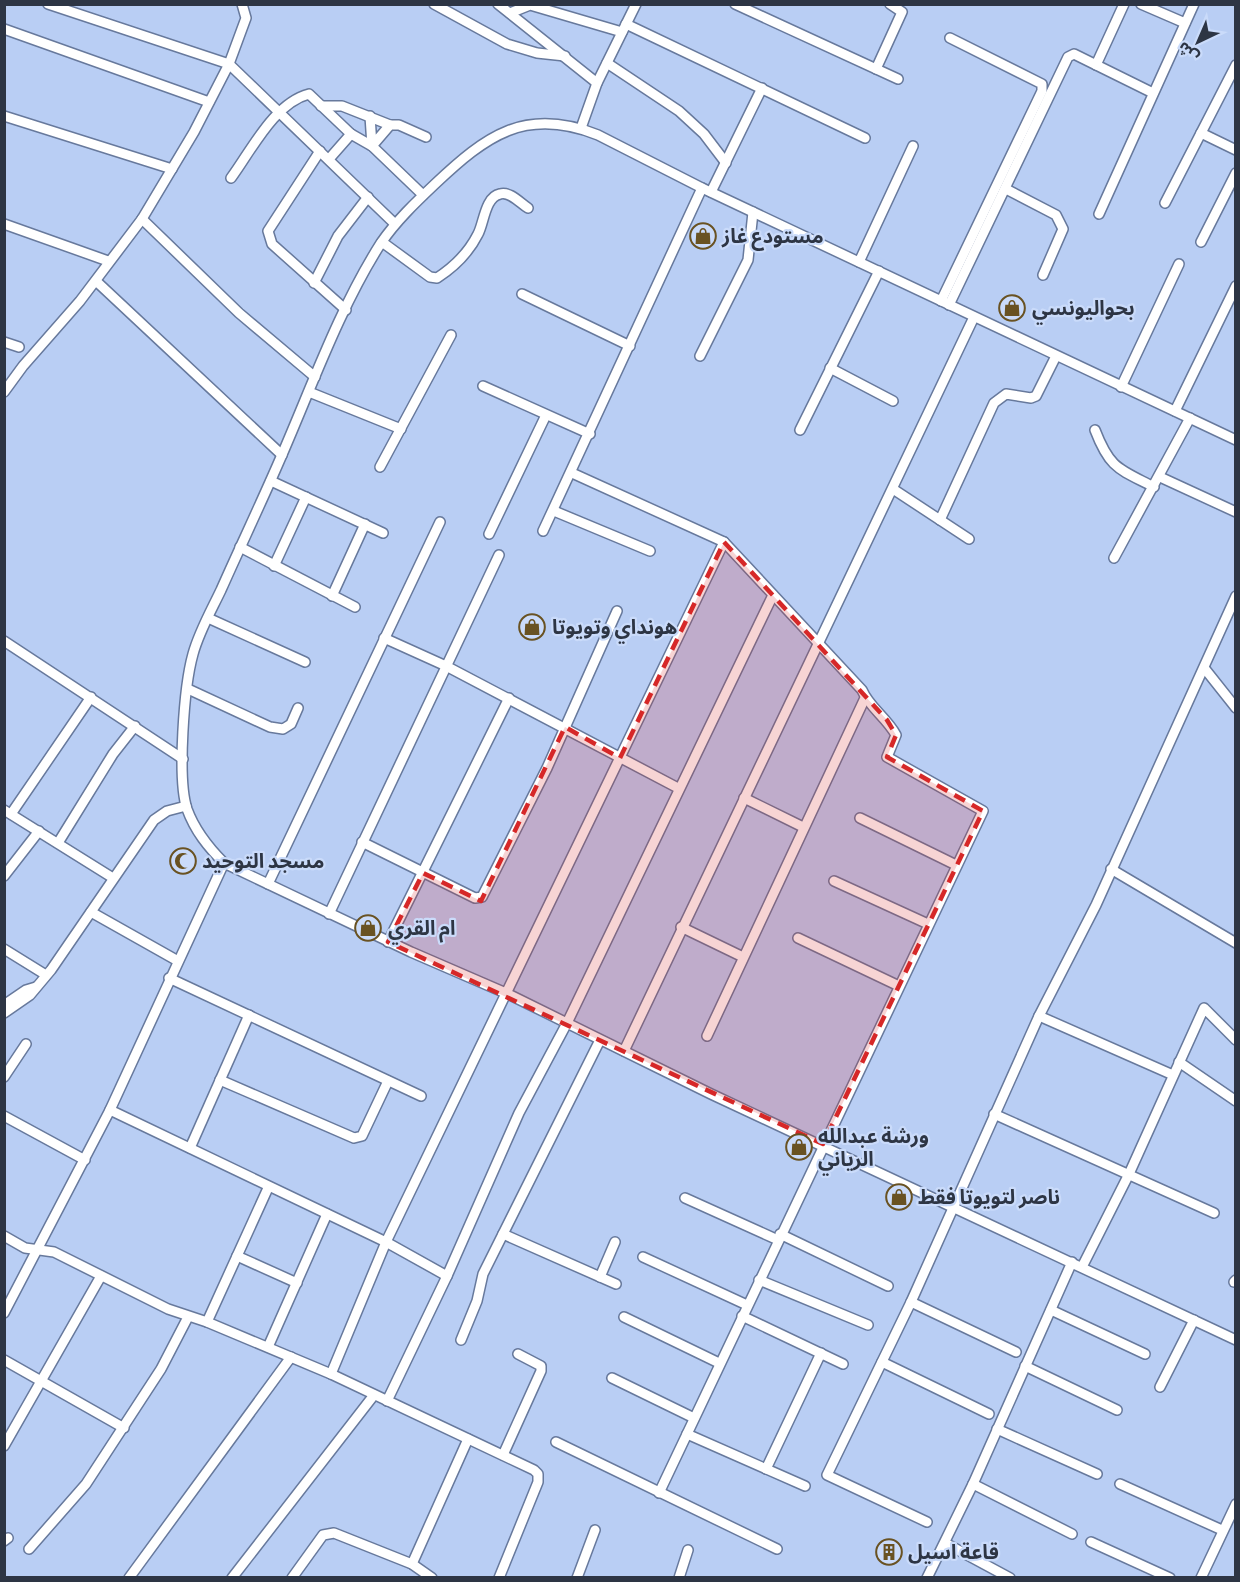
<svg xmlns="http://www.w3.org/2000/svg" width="1240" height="1582" font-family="Bitter,'Noto Sans Arabic',serif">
	<rect width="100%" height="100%" fill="#b9cef4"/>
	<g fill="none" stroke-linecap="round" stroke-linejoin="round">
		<!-- minor casing -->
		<g stroke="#67799c" stroke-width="12">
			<g id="minor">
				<polyline points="48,4 229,64 246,18 242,4"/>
				<polyline points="434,4 507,44 537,53 565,56"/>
				<polyline points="498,4 597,83"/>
				<polyline points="735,4 898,79"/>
				<polyline points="1141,4 1185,23"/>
				<polyline points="510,13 530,5 622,32"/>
				<polyline points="626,24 865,138"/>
				<polyline points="4,29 209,102"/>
				<polyline points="607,63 679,111 704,134 726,163"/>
				<polyline points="1096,65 1124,4"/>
				<polyline points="876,69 902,12 890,4"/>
				<polyline points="321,106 342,106 390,125"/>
				<polyline points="4,116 172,169"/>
				<polyline points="370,116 372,146 390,125 399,125 426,137"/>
				<polyline points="581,128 597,83 636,4"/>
				<polyline points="1201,133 1236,150"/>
				<polyline points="320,151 268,231 272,244 346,310"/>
				<polyline points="329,159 351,134"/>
				<path d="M 231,178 C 251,151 274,103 309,94 L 351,134 L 372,146 L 423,195"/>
				<polyline points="1006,189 1056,215 1063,229 1043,275"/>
				<polyline points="711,192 762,88"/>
				<polyline points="1165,203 1236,65"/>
				<polyline points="1099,214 1194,4"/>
				<polyline points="142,219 239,313 315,377"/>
				<polyline points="4,224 108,261"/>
				<path d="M 382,242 L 430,277 L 437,278 C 454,267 469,252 478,234 C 484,223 485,197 500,194 C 510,191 520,203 528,208"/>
				<polyline points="1201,242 1236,173"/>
				<polyline points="859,262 913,146"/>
				<polyline points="96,281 282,455"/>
				<polyline points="314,283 338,236 368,197"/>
				<polyline points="522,294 630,346"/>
				<polyline points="941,301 1042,91 1042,84 950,38"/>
				<polyline points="949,305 1068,57 1074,54 1153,93"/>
				<polyline points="4,342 19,347"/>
				<polyline points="700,356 748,260 753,212"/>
				<polyline points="830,368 893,401"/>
				<polyline points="483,386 590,434"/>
				<polyline points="1121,387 1179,264"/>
				<polyline points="4,392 23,366 80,301 142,219 194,132 229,64 395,224"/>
				<polyline points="309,392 401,429"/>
				<polyline points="1175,411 1236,286"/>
				<polyline points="800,430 879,271"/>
				<path d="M 1095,430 C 1110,469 1119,469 1154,487"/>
				<path d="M 1236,440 L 702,188 L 598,135 C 525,106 486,136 435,184 C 416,202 396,221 381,243 C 339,309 312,386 281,457 C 262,501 241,545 221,590 C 211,611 199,632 193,654 C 184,686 177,779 187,809 C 195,831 208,847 224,863 L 411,952 L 508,994 L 711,1094 L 1236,1340"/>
				<polyline points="380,467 451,335"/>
				<path d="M 572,473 L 724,542 L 862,690 C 869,707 887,718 896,735 L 887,757 L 983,811 L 659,1493"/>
				<polyline points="1160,477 1236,512"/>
				<polyline points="271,481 383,533"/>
				<polyline points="893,489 969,539"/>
				<polyline points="554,511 650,551"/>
				<polyline points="940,520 994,403 1006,394 1031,398 1036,396 1056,356"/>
				<polyline points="543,531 702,188"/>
				<polyline points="489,534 546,415"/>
				<polyline points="240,547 355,607"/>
				<polyline points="1114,558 1190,418"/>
				<polyline points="274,566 306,497"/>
				<polyline points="332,596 365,524"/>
				<polyline points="208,618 305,662"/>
				<polyline points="384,638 446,666 678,788"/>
				<polyline points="4,641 183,759"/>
				<polyline points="1205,669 1236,708"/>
				<polyline points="188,689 270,727 283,729 291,724 298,708"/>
				<polyline points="744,798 803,827"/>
				<polyline points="4,810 113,878"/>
				<polyline points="11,814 91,697"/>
				<polyline points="860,818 956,865"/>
				<polyline points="362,842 475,898 482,897 547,768 617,611"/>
				<polyline points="58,843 113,754 135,726"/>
				<polyline points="1111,869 1236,943"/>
				<polyline points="4,876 39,831"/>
				<polyline points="834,881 928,924"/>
				<polyline points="268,884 440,522"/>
				<polyline points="91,912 178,961"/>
				<polyline points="329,914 499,555"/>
				<polyline points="681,927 743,957"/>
				<polyline points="798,938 899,986"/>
				<polyline points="388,942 509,698"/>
				<polyline points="4,949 46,975"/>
				<polyline points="169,978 421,1096"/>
				<polyline points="4,1005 26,990 36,987"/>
				<polyline points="4,1013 30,995 51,970 154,820 167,811 186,806"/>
				<polyline points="1039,1016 1173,1075"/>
				<polyline points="707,1036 865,698"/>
				<polyline points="624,1051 974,317"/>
				<polyline points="1179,1062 1236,1101"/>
				<polyline points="4,1077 26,1044"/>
				<polyline points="220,1080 354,1138 362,1136 388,1081"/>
				<polyline points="110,1110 386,1242 447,1276"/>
				<polyline points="994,1114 1214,1213"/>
				<polyline points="4,1116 85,1160"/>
				<polyline points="190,1148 249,1015"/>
				<polyline points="685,1198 778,1240"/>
				<polyline points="503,1234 616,1284"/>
				<polyline points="780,1234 888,1286"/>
				<polyline points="4,1236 25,1248 54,1252 168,1309 207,1322 331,1374 534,1470 538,1474 538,1482 499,1578"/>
				<polyline points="237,1256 297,1283"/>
				<polyline points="643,1257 747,1305"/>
				<polyline points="1082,1267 1129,1174 1204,1008 1236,1040"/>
				<polyline points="600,1277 615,1242"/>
				<polyline points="759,1280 868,1325"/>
				<polyline points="1234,1282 1236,1280"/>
				<polyline points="911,1302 1016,1352"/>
				<polyline points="1051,1310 1145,1354"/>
				<polyline points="4,1313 110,1110 224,863"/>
				<polyline points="742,1316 843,1364"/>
				<polyline points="624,1317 719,1363"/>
				<polyline points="207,1322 268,1188"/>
				<polyline points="461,1340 477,1301 483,1274 600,1040"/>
				<polyline points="268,1347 327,1214"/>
				<polyline points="4,1360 124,1428"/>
				<polyline points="882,1362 989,1414"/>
				<polyline points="1025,1366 1117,1410"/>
				<polyline points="331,1374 386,1242 724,542"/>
				<polyline points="612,1378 694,1418"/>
				<polyline points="1160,1387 1194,1320"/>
				<polyline points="387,1401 447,1276 519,1113 567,1023 773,595"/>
				<polyline points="997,1429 1097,1474"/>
				<polyline points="687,1434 805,1486"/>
				<polyline points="556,1442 777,1549"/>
				<polyline points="4,1446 101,1276"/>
				<polyline points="503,1455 541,1371 541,1366 518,1354"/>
				<polyline points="766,1469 821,1353"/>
				<polyline points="973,1484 1072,1534"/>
				<polyline points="1120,1484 1222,1530"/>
				<polyline points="927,1522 827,1475 911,1302 1039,1016 1096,905 1236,596"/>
				<polyline points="4,1541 8,1538"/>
				<polyline points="1091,1542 1170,1578"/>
				<polyline points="945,1543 1010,1578"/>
				<polyline points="29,1549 86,1484 161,1369 188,1317"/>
				<polyline points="412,1564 468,1439"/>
				<polyline points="129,1578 291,1357"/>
				<polyline points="232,1578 374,1395"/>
				<polyline points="292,1578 323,1535 334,1533 412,1564 432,1578"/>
				<polyline points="577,1578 595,1530"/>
				<polyline points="679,1578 688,1550"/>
				<polyline points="927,1578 973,1484 1072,1262"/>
				<polyline points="1201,1578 1236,1504"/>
			</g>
		</g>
		<!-- minor -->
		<use href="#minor" stroke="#fff" stroke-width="9"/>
	</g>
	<!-- marked area -->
	<path fill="#d62828" fill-opacity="0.2" stroke="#d62828" stroke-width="4.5" stroke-dasharray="12 8" stroke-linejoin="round" d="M 724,542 L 887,720 L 896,735 L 887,757 L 983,811 L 823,1144 L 388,942 L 423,873 L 481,901 L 565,727 L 620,758 Z"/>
	<!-- icons -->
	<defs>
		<g id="shop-ring" transform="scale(1.35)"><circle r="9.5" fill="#cadbfa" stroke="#695222" stroke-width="1.5"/><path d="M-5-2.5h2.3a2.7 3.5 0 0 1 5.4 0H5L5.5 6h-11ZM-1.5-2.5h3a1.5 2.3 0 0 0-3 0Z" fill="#695222"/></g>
		<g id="mosque-ring" transform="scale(1.35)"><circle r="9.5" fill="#cadbfa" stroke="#695222" stroke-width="1.5"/><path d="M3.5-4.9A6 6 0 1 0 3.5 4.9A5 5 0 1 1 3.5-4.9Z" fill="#695222"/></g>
		<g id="building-ring" transform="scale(1.35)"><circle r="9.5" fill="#cadbfa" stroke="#695222" stroke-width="1.5"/><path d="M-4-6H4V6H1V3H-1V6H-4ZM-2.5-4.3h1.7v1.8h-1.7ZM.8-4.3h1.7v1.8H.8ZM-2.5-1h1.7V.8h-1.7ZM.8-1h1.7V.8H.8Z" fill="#695222"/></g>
	</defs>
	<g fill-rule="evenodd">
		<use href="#shop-ring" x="703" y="236"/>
		<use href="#shop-ring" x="1012" y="308"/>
		<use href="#shop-ring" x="532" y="627"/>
		<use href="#mosque-ring" x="183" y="861"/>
		<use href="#shop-ring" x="368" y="928"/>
		<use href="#shop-ring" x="799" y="1147"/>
		<use href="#shop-ring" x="899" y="1197"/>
		<use href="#building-ring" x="889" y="1552"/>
	</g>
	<g text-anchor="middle" stroke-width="4.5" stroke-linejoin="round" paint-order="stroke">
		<!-- poi labels -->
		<g font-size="20" font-weight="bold" fill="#2d3544" stroke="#cadbfa" text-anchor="start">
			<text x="722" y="243">مستودع غاز</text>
			<text x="1032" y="315">بحواليونسي</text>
			<text x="552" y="634">هونداي وتويوتا</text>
			<text x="202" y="868">مسجد التوحيد</text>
			<text x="388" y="935">ام القري</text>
			<text x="818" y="1143">ورشة عبدالله<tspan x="818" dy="23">الرياني</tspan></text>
			<text x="918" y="1204">ناصر لتويوتا فقط</text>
			<text x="908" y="1559">قاعة اسيل</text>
		</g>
	</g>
	<!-- border -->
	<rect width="1240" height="1582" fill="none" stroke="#2d3544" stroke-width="12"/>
	<!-- north arrow -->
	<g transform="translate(1198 42) rotate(224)" stroke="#cadbfa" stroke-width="4.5" paint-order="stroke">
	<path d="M0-4.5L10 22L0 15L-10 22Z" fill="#2d3544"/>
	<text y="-9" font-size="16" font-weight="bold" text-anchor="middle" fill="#2d3544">ش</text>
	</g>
</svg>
